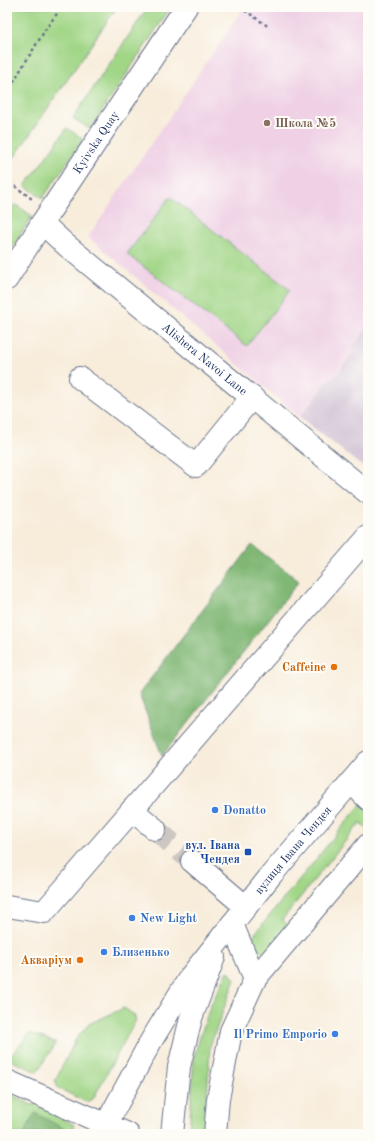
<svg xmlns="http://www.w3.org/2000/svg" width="375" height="1141" font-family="'Old Standard TT',serif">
	<rect width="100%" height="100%" fill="#fdfcf7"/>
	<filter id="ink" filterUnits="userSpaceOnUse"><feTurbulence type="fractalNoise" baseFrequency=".025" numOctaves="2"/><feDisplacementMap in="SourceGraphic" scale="8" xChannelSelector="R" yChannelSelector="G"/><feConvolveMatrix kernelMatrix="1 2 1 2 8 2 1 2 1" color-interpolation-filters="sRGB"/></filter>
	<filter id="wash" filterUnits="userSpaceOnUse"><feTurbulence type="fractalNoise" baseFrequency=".012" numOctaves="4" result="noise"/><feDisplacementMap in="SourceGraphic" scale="16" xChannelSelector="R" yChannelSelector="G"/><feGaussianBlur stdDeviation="0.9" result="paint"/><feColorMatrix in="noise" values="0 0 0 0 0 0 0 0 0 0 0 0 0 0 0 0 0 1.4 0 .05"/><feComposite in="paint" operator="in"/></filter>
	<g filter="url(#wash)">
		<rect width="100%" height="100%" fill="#f8eddb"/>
		<!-- built -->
		<polygon fill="#efd0e5" points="244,7 368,7 368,327 351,349 354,352 333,379 331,378 300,417 88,237"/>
		<!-- industrial -->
		<polygon fill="#cdbed2" points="368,327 368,471 300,417 331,377 333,379 354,352 351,349"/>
		<!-- green -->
		<g fill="#a1d687" stroke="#5e8272">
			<polygon points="7,7 117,7 7,168"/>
			<polygon points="148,7 171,7 90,129 73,118"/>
			<polygon points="67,128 83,139 43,198 25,186"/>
			<polygon points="170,197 290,290 247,346 127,254"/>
			<polygon points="15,204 32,216 7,256 7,216"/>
			<polygon points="362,803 368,808 368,829 360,823 282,920 292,928 268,957 248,942"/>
			<polygon points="228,971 235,979 210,1046 205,1134 189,1134 194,1056 210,1007"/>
			<polygon points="124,1008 134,1015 136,1020 93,1099 86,1102 58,1088 55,1081 76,1039 89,1024"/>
			<polygon points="30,1033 56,1043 37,1072 8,1059"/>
			<polygon points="7,1093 32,1105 38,1104 74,1125 74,1134 7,1134"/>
		</g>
		<!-- forest -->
		<g fill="#80b774" stroke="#4e7369">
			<polygon points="252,545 299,581 162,756 139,694"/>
			<polygon points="35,1113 64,1129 62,1134 24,1134"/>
		</g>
	</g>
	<g filter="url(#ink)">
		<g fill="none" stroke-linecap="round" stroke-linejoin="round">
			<!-- minor-tunnel -->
			<polyline stroke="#ccc7c2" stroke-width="22" stroke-dasharray="22 11" stroke-linecap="butt" points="155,829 192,861"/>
			<!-- minor casing -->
			<g stroke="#68728a" stroke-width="24">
				<g id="minor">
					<path id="s1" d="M 42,223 L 66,245 L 368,493"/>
					<path id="s2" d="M 7,279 L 42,223 L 186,7"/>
					<polyline points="80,378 196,466 252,397"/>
					<polyline points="351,782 368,799"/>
					<polyline points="132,810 155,829"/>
					<polyline points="192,861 246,907"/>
					<polyline points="7,906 44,912 368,537"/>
					<polyline points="255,979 368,845"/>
					<polyline points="7,1081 105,1124"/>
					<polyline points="215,1134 218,1099 231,1031 255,979 232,924"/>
				</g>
			</g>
			<!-- major casing -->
			<g stroke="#68728a" stroke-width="24">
				<g id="major">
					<polyline points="105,1124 128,1134"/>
					<path id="s3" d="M 101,1134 L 151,1041 L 190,977 L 272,874 L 368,762"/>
					<polyline points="172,1134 179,1067 191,1018 214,957"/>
				</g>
			</g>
			<!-- path -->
			<g stroke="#68728a" stroke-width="2.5" stroke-dasharray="3 3" stroke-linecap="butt">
				<polyline points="240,7 269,27"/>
				<polyline points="7,92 47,27 62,7"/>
				<polyline points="15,186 32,199"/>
			</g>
			<!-- minor -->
			<use href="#minor" stroke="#fff" stroke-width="22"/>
			<!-- major -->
			<use href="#major" stroke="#fff" stroke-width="22"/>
		</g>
	</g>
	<!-- markers -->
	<circle fill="#8d6e63" stroke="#fdfcf7" stroke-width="1.5" cx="267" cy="123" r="4"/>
	<g fill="#e8710a" stroke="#fdfcf7" stroke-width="1.5">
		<circle cx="334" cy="667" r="4"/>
		<circle cx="80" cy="960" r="4"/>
	</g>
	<g fill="#3f7fe0" stroke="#fdfcf7" stroke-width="1.5">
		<circle cx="215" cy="810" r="4"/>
		<circle cx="132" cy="918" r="4"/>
		<circle cx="104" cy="952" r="4"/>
		<circle cx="335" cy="1034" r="4"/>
	</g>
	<rect fill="#1a4fb4" stroke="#fdfcf7" stroke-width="1.5" x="244" y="848" width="8" height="8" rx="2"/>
	<g text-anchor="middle" stroke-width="4" stroke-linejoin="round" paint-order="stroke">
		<!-- education labels -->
		<g font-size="12" font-weight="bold" fill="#785e54" stroke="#fdfcf7" text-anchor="start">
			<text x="275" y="127">Школа №5</text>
		</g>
		<!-- street labels -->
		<g font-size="12" fill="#1b2f5e" stroke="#fdfcf7">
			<text dy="4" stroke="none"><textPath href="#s2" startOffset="163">Kyivska Quay</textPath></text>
			<text dy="4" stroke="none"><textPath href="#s1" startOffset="212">Alishera Navoi Lane</textPath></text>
			<text dy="4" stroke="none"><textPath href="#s3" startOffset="344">вулиця Івана Чендея</textPath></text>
		</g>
		<!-- food labels -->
		<g font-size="12" font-weight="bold" fill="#c56008" stroke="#fdfcf7" text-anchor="end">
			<text x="326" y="671">Caffeine</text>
			<text x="72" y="964">Акваріум</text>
		</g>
		<!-- shop labels -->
		<g font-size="12" font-weight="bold" fill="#366cbe" stroke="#fdfcf7" text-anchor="start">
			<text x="223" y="814">Donatto</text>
			<text x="140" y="922">New Light</text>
			<text x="112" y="956">Близенько</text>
			<text x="327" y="1038" text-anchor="end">Il Primo Emporio</text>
		</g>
		<!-- transit labels -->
		<g font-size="12" font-weight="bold" fill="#164399" stroke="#fdfcf7" text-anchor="end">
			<text x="240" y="849">вул. Івана<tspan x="240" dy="14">Чендея</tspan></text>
		</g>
	</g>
	<!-- margin -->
	<rect width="375" height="1141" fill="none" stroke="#fdfcf7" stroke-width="24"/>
</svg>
